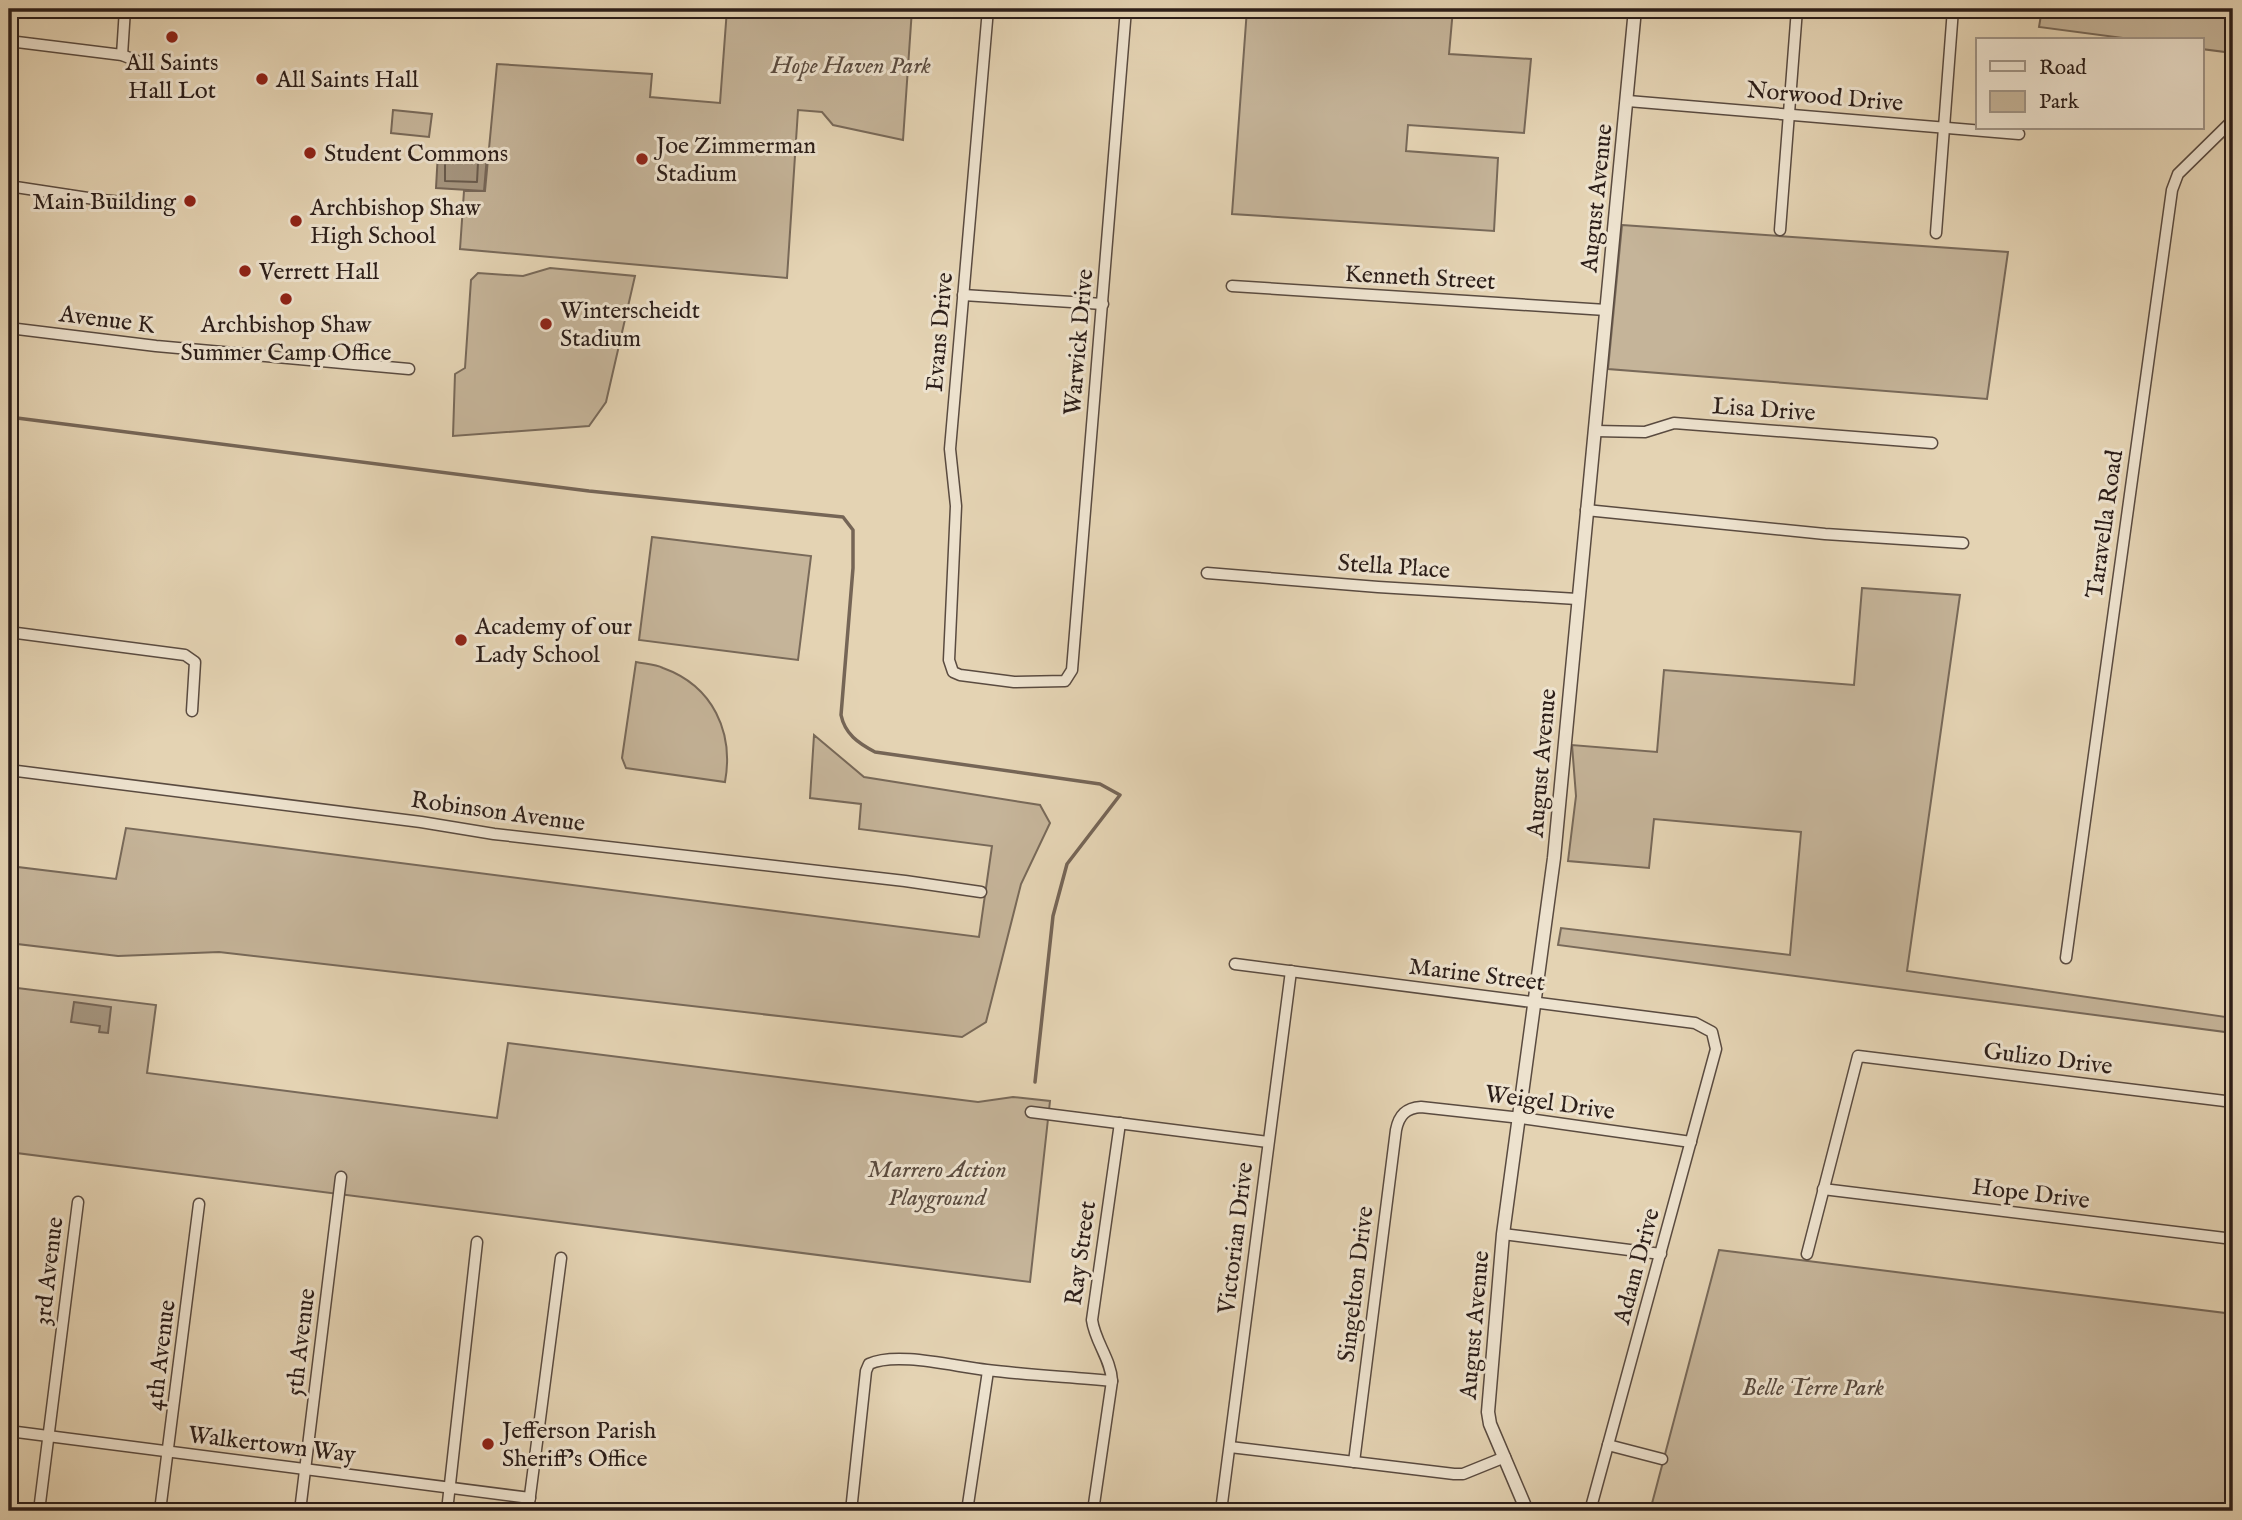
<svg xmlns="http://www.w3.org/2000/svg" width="2242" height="1520" font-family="'IM FELL English',serif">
	<rect width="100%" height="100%" fill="#e4d3b3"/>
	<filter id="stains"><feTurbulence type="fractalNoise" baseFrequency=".00286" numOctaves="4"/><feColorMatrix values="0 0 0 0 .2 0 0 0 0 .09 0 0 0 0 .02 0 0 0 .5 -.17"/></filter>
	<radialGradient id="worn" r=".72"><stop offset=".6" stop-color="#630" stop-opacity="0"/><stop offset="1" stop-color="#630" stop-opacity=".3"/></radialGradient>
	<!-- green -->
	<g fill="#c5b499" stroke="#786959" stroke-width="2">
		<polygon points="727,9 912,9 903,140 833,125 822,112 798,110 787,278 460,249 464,191 485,191 497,64 652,74 650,97 720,103"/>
		<polygon points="1247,9 1453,9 1449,54 1531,59 1524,133 1408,125 1406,151 1498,158 1494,231 1232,214"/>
		<polygon points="2042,9 2233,9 2233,53 2202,49 2202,40 2138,40 2039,27"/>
		<polygon points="393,110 432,114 429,137 391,133"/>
		<polygon points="1622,225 2008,252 1987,399 1608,369"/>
		<polygon points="550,268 635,276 606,402 589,426 453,436 455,374 465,368 471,280 478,273 523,276"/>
		<polygon points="652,537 811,556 798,660 639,640"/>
		<polygon points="1862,588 1960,595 1907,971 2233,1018 2233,1033 1558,945 1561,928 1790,955 1801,832 1654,819 1649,868 1568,861 1576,796 1572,745 1657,752 1664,670 1854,685"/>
		<path d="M 636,662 C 645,664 655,664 663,668 C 713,686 734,732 725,782 L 626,768 L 622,758 Z"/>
		<polygon points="814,735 864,777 1040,805 1050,823 1021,884 986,1022 962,1037 219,952 118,956 9,943 9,866 116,879 126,828 979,937 992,846 859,829 861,804 810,798"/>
		<polygon points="9,987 156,1005 147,1073 497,1118 508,1043 978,1102 1013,1097 1050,1101 1030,1282 9,1152"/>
		<polygon points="1719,1250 2233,1314 2233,1443 2229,1480 2233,1481 2233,1511 1650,1511"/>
	</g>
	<!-- water -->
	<g fill="#a5957f" stroke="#756556" stroke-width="2">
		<polygon points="438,152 487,155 484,191 436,188"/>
		<polygon points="74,1002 111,1007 108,1033 99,1032 100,1026 71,1022"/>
	</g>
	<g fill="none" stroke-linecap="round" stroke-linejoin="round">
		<!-- shore -->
		<polygon stroke="#685a4c" stroke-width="2" points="447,160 478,162 477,182 445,181 445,163"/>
		<!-- stream -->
		<path stroke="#756556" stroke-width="3.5" d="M 9,417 L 589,491 L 843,517 L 853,530 L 853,568 L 841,715 C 845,734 858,743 875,752 L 1100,784 L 1120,795 L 1067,864 L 1053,916 L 1035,1082"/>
		<!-- minor casing -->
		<g stroke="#5a4b40" stroke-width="13">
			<g id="minor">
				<polyline points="988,9 950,449 956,506 949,660 953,672 960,675 1014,682 1065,681 1072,670 1126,9"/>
				<polyline points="9,41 122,55 142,63"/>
				<polyline points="122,55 125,9"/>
				<polyline points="1628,101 2019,134"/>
				<polyline points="9,186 101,200 135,203"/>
				<polyline points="1780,230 1797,9"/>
				<polyline points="1936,233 1953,9"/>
				<polyline points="1232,286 1606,310"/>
				<polyline points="963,295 1103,304"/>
				<polyline points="9,328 156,346 409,369"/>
				<polyline points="1595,431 1645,432 1674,423 1932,443"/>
				<polyline points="1586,510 1825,534 1963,543"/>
				<polyline points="1207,573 1378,587 1577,599"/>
				<polyline points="9,632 185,655 195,662 192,711"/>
				<polyline points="9,770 421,822 494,834 905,881 981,892"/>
				<polyline points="2066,958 2172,190 2178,174 2233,120"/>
				<polyline points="1235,964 1695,1023 1712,1032 1716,1049 1590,1511"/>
				<polyline points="1031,1112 1268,1142"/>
				<polyline points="1823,1189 2233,1239"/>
				<polyline points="1503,1234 1661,1254"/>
				<polyline points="1807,1254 1858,1056 2233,1102"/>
				<polyline points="9,1431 530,1498"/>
				<polyline points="1608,1445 1662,1459"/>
				<polyline points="1230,1447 1454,1474 1463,1474 1505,1457"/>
				<path d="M 1354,1462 L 1396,1130 C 1399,1115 1406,1108 1421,1107 L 1521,1118 L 1691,1142"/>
				<polyline points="39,1511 78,1202"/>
				<polyline points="160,1511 199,1204"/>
				<polyline points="300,1511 341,1177"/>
				<polyline points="447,1511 477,1242"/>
				<polyline points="528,1511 561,1258"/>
				<path d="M 851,1511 L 866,1371 L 869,1364 C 897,1351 956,1367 987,1370 C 1029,1375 1070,1377 1112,1381"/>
				<polyline points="967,1511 988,1371"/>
				<path d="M 1093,1511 L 1112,1381 C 1111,1359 1095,1342 1092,1320 L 1120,1123"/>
				<polyline points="1221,1511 1291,971"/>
			</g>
		</g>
		<!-- tertiary casing -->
		<g stroke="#5a4b40" stroke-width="15">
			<polyline id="tertiary" points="1527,1511 1490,1424 1488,1412 1503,1234 1554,858 1635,9"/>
		</g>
		<!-- minor -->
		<use href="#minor" stroke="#ede2ce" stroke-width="10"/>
		<!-- tertiary -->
		<use href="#tertiary" stroke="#ede2ce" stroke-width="12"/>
	</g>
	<!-- markers -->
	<g fill="#8f2418" stroke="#ede2ce" stroke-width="2.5">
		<circle cx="172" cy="37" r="7"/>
		<circle cx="262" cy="79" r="7"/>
		<circle cx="310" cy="153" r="7"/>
		<circle cx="642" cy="159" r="7"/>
		<circle cx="190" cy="201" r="7"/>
		<circle cx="296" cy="221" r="7"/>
		<circle cx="245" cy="271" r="7"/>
		<circle cx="286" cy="299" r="7"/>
		<circle cx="546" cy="324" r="7"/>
		<circle cx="461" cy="640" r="7"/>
		<circle cx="488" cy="1444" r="7"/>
	</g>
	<g text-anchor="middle" stroke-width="6" stroke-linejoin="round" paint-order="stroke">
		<!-- poi labels -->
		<g font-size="24" fill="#2c1e19" stroke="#ede2ce" text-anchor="start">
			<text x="172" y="70" text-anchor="middle">All Saints<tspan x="172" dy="28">Hall Lot</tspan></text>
			<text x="276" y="87">All Saints Hall</text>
			<text x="656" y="153">Joe Zimmerman<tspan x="656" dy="28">Stadium</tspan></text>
			<text x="324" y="161">Student Commons</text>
			<text x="176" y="209" text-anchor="end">Main Building</text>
			<text x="310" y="215">Archbishop Shaw<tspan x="310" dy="28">High School</tspan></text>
			<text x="259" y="279">Verrett Hall</text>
			<text x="560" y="318">Winterscheidt<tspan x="560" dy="28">Stadium</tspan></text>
			<text x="286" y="332" text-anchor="middle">Archbishop Shaw<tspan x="286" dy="28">Summer Camp Office</tspan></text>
			<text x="475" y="634">Academy of our<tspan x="475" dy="28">Lady School</tspan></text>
			<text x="502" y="1438">Jefferson Parish<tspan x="502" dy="28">Sheriff's Office</tspan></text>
		</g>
		<!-- park labels -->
		<g font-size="24" font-style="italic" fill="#5a4b3f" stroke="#ede2ce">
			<text x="851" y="73">Hope Haven Park</text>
			<text x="937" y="1177">Marrero Action<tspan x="937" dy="28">Playground</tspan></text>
			<text x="1813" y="1395">Belle Terre Park</text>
		</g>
		<!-- street labels -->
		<g font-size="24" fill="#2c1e19" stroke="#ede2ce">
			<text transform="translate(1825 96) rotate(5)" y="8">Norwood Drive</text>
			<text transform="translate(1596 198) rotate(-84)" y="8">August Avenue</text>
			<text transform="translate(1420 277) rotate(3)" y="8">Kenneth Street</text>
			<text transform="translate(107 319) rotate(7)" y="8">Avenue K</text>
			<text transform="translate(939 332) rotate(-85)" y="8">Evans Drive</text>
			<text transform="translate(1078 342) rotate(-85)" y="8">Warwick Drive</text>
			<text transform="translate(1764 409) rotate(4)" y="8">Lisa Drive</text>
			<text transform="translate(2104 524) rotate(-82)" y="8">Taravella Road</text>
			<text transform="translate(1394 566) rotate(4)" y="8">Stella Place</text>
			<text transform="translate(1541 763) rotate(-85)" y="8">August Avenue</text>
			<text transform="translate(498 811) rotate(8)" y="8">Robinson Avenue</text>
			<text transform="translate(1477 974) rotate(7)" y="8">Marine Street</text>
			<text transform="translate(2048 1058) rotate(7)" y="8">Gulizo Drive</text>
			<text transform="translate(1550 1102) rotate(8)" y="8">Weigel Drive</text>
			<text transform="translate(2031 1193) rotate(7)" y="8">Hope Drive</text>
			<text transform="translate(1235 1238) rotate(-83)" y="8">Victorian Drive</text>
			<text transform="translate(1080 1253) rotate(-82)" y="8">Ray Street</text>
			<text transform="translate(1636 1266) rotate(-75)" y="8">Adam Drive</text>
			<text transform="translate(48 1271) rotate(-83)" y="8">3rd Avenue</text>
			<text transform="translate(1355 1284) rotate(-83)" y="8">Singelton Drive</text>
			<text transform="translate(1474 1325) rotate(-85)" y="8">August Avenue</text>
			<text transform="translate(300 1342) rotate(-83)" y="8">5th Avenue</text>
			<text transform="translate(160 1355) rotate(-83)" y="8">4th Avenue</text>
			<text transform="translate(272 1444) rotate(7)" y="8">Walkertown Way</text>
		</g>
	</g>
	<!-- margin -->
	<rect width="2242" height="1520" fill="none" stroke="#e4d3b3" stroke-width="35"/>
	<rect x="10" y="10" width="2221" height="1499" fill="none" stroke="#2c1e19" stroke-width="3.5"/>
	<rect x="18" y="18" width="2207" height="1485" fill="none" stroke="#2c1e19" stroke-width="2"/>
	<!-- legend -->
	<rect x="1976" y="38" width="228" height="91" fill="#ede2ce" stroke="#a09486" stroke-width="2"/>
	<rect x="1990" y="61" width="35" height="10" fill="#ede2ce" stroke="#a09486" stroke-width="2"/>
	<text x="2039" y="74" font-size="21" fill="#2c1e19">Road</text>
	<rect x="1990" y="91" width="35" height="21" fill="#c5b499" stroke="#a09486" stroke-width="2"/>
	<text x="2039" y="108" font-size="21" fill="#2c1e19">Park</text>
	<rect width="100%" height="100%" filter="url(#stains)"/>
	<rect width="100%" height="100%" fill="url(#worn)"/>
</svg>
